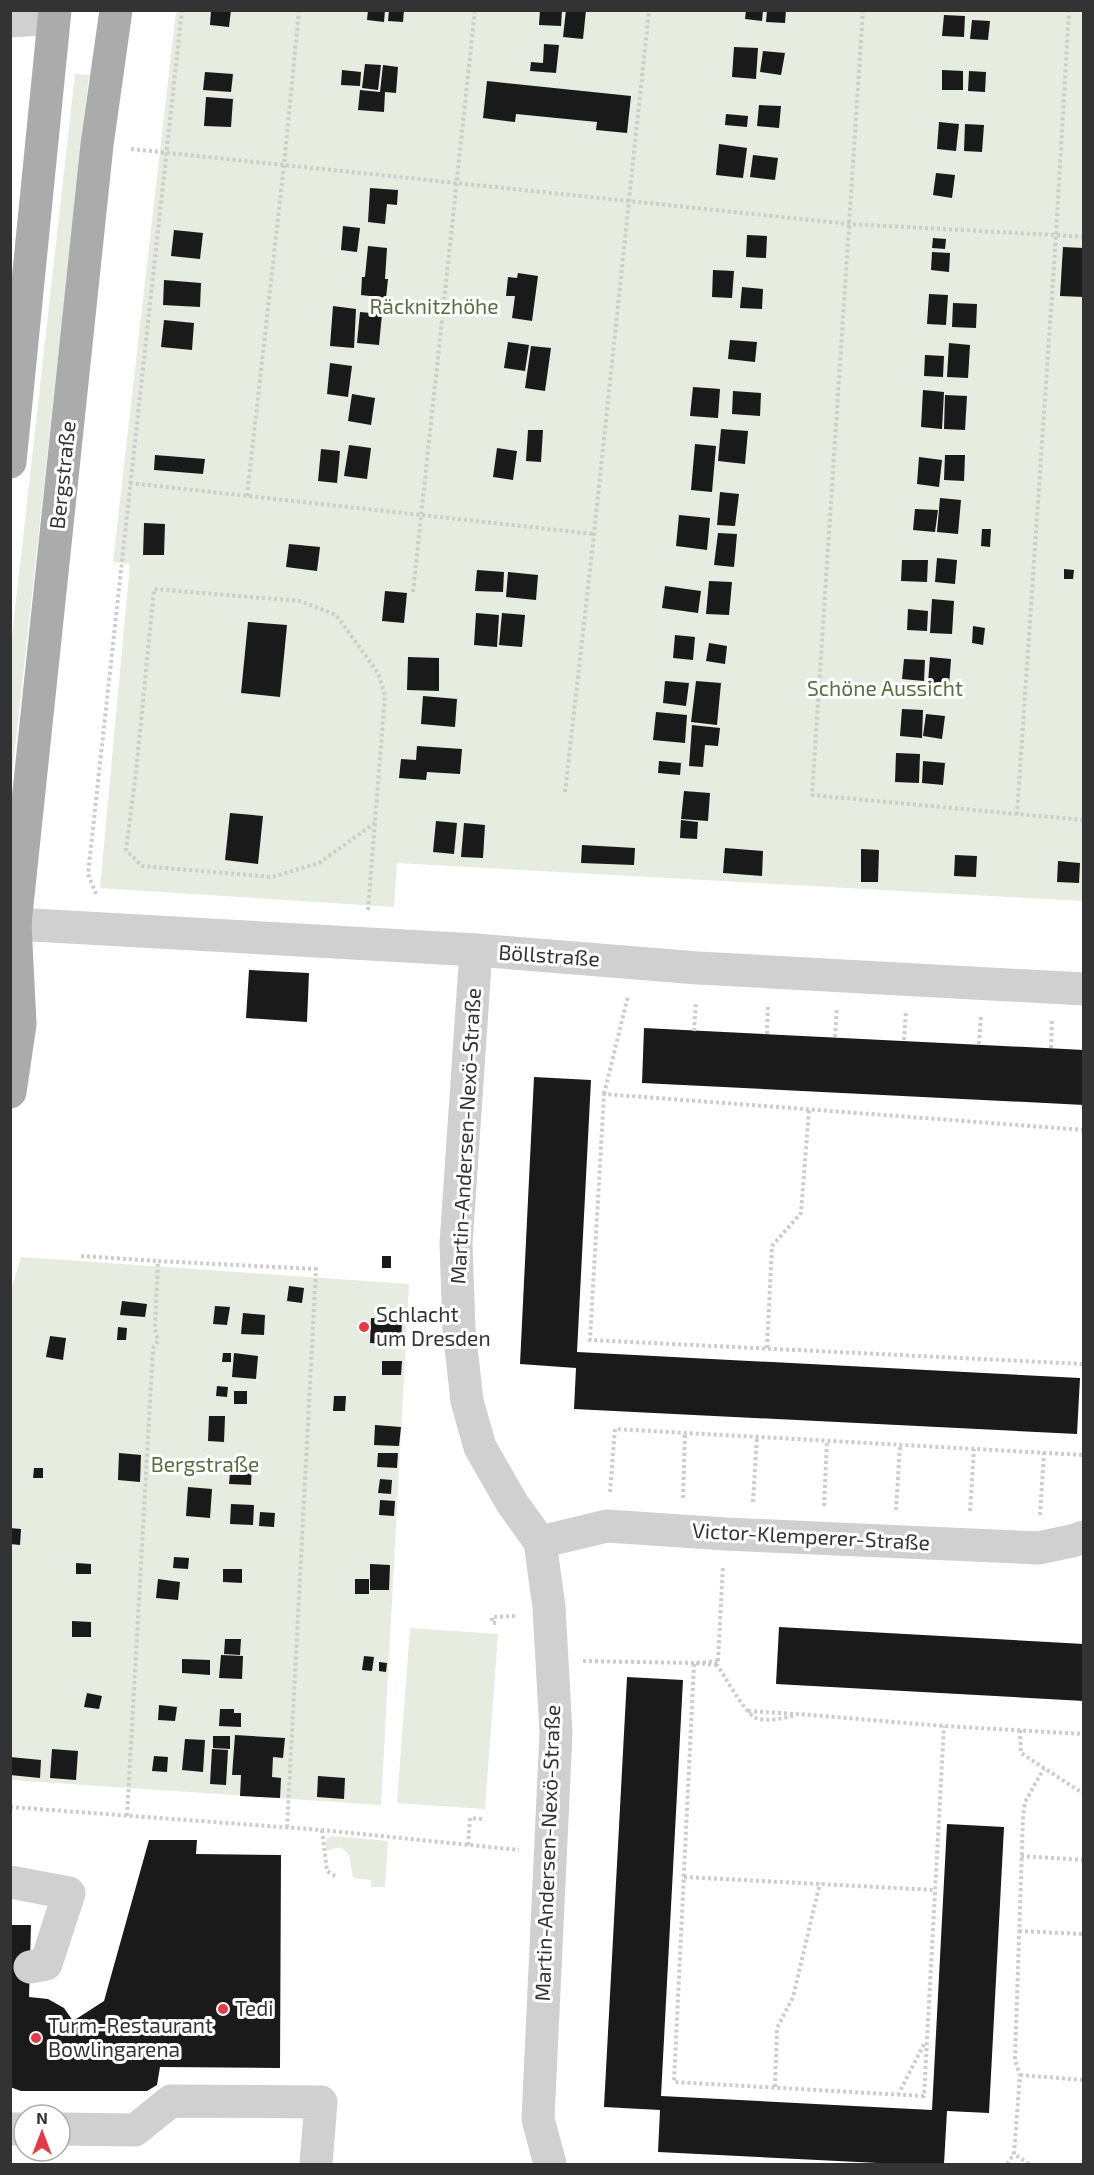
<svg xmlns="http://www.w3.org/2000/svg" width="1094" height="2175" font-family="'Exo 2',sans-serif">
	<rect width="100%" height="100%" fill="#fff"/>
	<!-- green -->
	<g fill="#e6ecdf">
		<polygon points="176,11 1083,11 1083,901 397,863 394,907 100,888 130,564 113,562"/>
		<polygon points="75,74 89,75 11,786 11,645"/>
		<polygon points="21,1257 409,1284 381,1805 11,1780 10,1293"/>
		<polygon points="410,1628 498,1634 485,1809 397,1803"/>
		<polygon points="332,1836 388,1841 385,1887 371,1887 371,1880 353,1878 349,1855 341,1847 326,1851 326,1839"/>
	</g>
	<!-- building -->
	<g fill="#1a1a1a">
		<polygon points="211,10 231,10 229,27 210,25"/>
		<polygon points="368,10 385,10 384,22 367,20"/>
		<polygon points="389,10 404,10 403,22 388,21"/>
		<polygon points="540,10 562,10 561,26 539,25"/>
		<polygon points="566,10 586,10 583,39 563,37"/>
		<polygon points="746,10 763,10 762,21 745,19"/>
		<polygon points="767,10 786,10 785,23 766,22"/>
		<polygon points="944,15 965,16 964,37 942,36"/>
		<polygon points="972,20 990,21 988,40 970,39"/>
		<polygon points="544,44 559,45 556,73 530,71 531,62 543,63"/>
		<polygon points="734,47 758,48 756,79 732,77"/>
		<polygon points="763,51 785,53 781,75 760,72"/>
		<polygon points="365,64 381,65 378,90 362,88"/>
		<polygon points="383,65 398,67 396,93 385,92 384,112 358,110 360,90 380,92"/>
		<polygon points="342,70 361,72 360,86 341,85"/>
		<polygon points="942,70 963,71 963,90 942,90"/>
		<polygon points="969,71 986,72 985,92 968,91"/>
		<polygon points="205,72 233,74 231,92 203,90"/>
		<polygon points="487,81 631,96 627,133 596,130 597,122 516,114 515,122 483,118"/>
		<polygon points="206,97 233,99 231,127 204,126"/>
		<polygon points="759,105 781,106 779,128 757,126"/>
		<polygon points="726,114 748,116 747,127 725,125"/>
		<polygon points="939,122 959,124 956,151 937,149"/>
		<polygon points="965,124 984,125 982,152 964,151"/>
		<polygon points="719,144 747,148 743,178 716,175"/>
		<polygon points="753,155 778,158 775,180 750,177"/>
		<polygon points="936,173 955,175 952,198 933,195"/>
		<polygon points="370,188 398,190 397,205 387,204 385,224 368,222"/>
		<polygon points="343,226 360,228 357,252 341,250"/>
		<polygon points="174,230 203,233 200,259 171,256"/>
		<polygon points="747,235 767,236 766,258 746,257"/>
		<polygon points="933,238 946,239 945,249 932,248"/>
		<polygon points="368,246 387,248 385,279 388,279 386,298 361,295 362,277 365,277"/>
		<polygon points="1063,247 1084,248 1084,297 1060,296"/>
		<polygon points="932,252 950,253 949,272 931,270"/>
		<polygon points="713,270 734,271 732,298 712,297"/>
		<polygon points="518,273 538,276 532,321 512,318 515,296 506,296 508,277 517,278"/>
		<polygon points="164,280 201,283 200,307 163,305"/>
		<polygon points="742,287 763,289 762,309 740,308"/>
		<polygon points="929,294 948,295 946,325 927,324"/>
		<polygon points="953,303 977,304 976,328 952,327"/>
		<polygon points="333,306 356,309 354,348 330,346"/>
		<polygon points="360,312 382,314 379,345 357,343"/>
		<polygon points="164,320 194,323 192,350 161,347"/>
		<polygon points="730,340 757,342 755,362 728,359"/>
		<polygon points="508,342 529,345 525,371 504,368"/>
		<polygon points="949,343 970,345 968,378 947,377"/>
		<polygon points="531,346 551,348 545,391 525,388"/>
		<polygon points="925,355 944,356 943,377 924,376"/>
		<polygon points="330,363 352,366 348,397 327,394"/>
		<polygon points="693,387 720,389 718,418 690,416"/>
		<polygon points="923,390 944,392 942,429 921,427"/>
		<polygon points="733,391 761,393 760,416 732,414"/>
		<polygon points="352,394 375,398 371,425 348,421"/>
		<polygon points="945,395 967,396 965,430 944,429"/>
		<polygon points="721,429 748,431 745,464 718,461"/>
		<polygon points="528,430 543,430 541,462 526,461"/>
		<polygon points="695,444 716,446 712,492 691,490"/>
		<polygon points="349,445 371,448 367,479 344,476"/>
		<polygon points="497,448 517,451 513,480 493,477"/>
		<polygon points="321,449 340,451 337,483 318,481"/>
		<polygon points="155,455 205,459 203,474 154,470"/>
		<polygon points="945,455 965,455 964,481 944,480"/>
		<polygon points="919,457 942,460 939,487 917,484"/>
		<polygon points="720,492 739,494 735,526 717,525"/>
		<polygon points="940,498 961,500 958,534 937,532"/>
		<polygon points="915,509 938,510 935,532 913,530"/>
		<polygon points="679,515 710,518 707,550 676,546"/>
		<polygon points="144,523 165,524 164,555 143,555"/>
		<polygon points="982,529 991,529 990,547 981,546"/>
		<polygon points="718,533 737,534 734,567 714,565"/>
		<polygon points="289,544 320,547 317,571 286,567"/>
		<polygon points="937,558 957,560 955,584 935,582"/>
		<polygon points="902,560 928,560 927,582 901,581"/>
		<polygon points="1064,569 1074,570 1073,579 1064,579"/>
		<polygon points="477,570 504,572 503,592 475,591"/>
		<polygon points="508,572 538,575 536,600 506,597"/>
		<polygon points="709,581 732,582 729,615 706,614"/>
		<polygon points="665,586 701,591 698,613 662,608"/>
		<polygon points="385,591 407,593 404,623 382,621"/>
		<polygon points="932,599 954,601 952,634 930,633"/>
		<polygon points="908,609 928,611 927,631 907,630"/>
		<polygon points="476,613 499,615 497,647 474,645"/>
		<polygon points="502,613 525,615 522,647 499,645"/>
		<polygon points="248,622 287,625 280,697 241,693"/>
		<polygon points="973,626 985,628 983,645 972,643"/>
		<polygon points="675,635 695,637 693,660 673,658"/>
		<polygon points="709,643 727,646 725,664 706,661"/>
		<polygon points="408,657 439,658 439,691 407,690"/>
		<polygon points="930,657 951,659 949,686 928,683"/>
		<polygon points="904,659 925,660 924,681 902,679"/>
		<polygon points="665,681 689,683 686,706 663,703"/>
		<polygon points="696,681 721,683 717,725 691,722"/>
		<polygon points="423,696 457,699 455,727 421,724"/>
		<polygon points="902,709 923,710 922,738 900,736"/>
		<polygon points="656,712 687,715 685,743 653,740"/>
		<polygon points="926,714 945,716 942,739 923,736"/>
		<polygon points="692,725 720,728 718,746 705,745 703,767 689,766"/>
		<polygon points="417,746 462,749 460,774 427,772 426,780 399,778 401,759 416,760"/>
		<polygon points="896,753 920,754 919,783 895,782"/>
		<polygon points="659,761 681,763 680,775 658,773"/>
		<polygon points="923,761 945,763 943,785 922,783"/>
		<polygon points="684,791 710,793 708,821 681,819"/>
		<polygon points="230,813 263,816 258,864 225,860"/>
		<polygon points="681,820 698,822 697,839 680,838"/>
		<polygon points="436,821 457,823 454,854 433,852"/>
		<polygon points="464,823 485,825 483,858 461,857"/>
		<polygon points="582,845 635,848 634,865 581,863"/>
		<polygon points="725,848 763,851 762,876 723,873"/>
		<polygon points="861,849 879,850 878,882 861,882"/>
		<polygon points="955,855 977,856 976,877 954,876"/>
		<polygon points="1058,861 1080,863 1079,883 1057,882"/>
		<polygon points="249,970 309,973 307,1022 246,1018"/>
		<polygon points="644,1028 1084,1050 1084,1105 642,1083"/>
		<polygon points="534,1077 591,1080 577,1352 1080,1378 1077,1434 574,1409 576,1368 520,1364"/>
		<rect x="382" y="1256" width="9" height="12"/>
		<polygon points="289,1286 304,1288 302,1303 287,1301"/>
		<polygon points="122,1301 147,1304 145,1317 120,1315"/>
		<polygon points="215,1306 230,1307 227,1325 213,1324"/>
		<polygon points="243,1313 265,1315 264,1335 241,1334"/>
		<polygon points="371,1318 402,1320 401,1345 370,1343"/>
		<polygon points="118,1327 127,1328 126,1340 117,1340"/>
		<polygon points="50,1336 66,1338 63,1360 46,1357"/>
		<polygon points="223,1353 231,1353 231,1362 222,1362"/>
		<polygon points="234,1353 258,1356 256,1379 232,1377"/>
		<polygon points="382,1361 402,1361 401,1375 382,1375"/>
		<polygon points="217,1386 228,1387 227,1397 216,1396"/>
		<rect x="234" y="1391" width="13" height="13"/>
		<polygon points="334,1396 346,1396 345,1411 333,1411"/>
		<polygon points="209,1416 225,1416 224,1442 208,1441"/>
		<polygon points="375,1425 401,1427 399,1446 374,1445"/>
		<polygon points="119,1453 141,1455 140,1482 118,1480"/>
		<polygon points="378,1453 398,1453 397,1468 377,1467"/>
		<polygon points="231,1461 252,1463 251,1485 229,1484"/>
		<polygon points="34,1468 43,1468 43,1478 33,1478"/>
		<polygon points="380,1479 392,1480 391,1494 378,1493"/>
		<polygon points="188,1487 212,1489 210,1518 186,1516"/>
		<polygon points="380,1500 395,1501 394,1516 379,1515"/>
		<polygon points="231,1504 254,1505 253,1525 230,1524"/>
		<polygon points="260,1512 275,1513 274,1527 259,1526"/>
		<polygon points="10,1528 21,1529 20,1545 10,1544"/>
		<polygon points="174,1557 189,1558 188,1569 173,1568"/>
		<polygon points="76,1563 91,1564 91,1574 76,1574"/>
		<polygon points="370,1564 390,1565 389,1590 370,1590"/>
		<polygon points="223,1569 242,1569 242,1583 223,1582"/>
		<polygon points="158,1579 180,1582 178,1600 156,1598"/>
		<rect x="355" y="1579" width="14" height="15"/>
		<polygon points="72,1621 91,1622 91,1637 72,1637"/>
		<polygon points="779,1627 1084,1644 1084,1701 776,1684"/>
		<polygon points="225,1639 241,1639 240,1655 224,1654"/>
		<polygon points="221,1655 243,1656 242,1679 219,1678"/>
		<polygon points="364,1656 374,1657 372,1671 362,1670"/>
		<polygon points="182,1659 210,1660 210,1675 182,1673"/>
		<polygon points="379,1662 387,1663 386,1672 379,1671"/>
		<polygon points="627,1677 683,1680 661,2096 932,2110 947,1824 1004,1827 989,2113 947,2111 944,2164 898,2164 658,2152 660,2110 604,2107"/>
		<polygon points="87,1693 102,1696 99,1709 84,1707"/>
		<polygon points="159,1705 177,1707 175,1721 158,1720"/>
		<polygon points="220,1709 234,1709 234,1713 241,1713 241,1727 219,1726"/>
		<polygon points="235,1735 285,1738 283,1758 273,1757 272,1777 281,1778 280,1798 240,1796 241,1775 232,1775"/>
		<polygon points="213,1736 230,1736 230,1749 213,1748"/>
		<polygon points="185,1739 205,1740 203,1772 182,1770"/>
		<polygon points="52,1749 78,1751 76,1780 50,1778"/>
		<polygon points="212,1749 228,1750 226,1785 210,1784"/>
		<polygon points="154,1756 168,1757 167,1772 152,1771"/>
		<polygon points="10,1757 41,1760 40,1778 10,1775"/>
		<polygon points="318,1776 345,1778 344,1799 317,1797"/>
		<polygon points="149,1840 197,1840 196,1854 281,1855 280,2068 160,2067 157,2085 147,2091 21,2091 10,2087 10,1925 31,1925 29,1997 48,1999 64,2008 73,2021 104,2001"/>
	</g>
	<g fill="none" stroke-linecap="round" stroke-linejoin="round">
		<!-- path -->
		<g stroke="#cdcdcd" stroke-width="4" stroke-dasharray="3 3" stroke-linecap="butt">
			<polyline points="863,10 812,795 1017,814"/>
			<polyline points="131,149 849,224 1056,235 1069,10"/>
			<polyline points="1084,237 1056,235 1017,814 1084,820"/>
			<polyline points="130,483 594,534"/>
			<polyline points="247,496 284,165 299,10"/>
			<polyline points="413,592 475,10"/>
			<polyline points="565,792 594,534 649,10"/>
			<polyline points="96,894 88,874 182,10"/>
			<polyline points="368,910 385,695 378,673 336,615 300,601 154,589 136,772 126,850 142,866 272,877 319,863 375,823"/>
			<polyline points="694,1031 696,1001"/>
			<polyline points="767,1034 768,1005"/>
			<polyline points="835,1037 837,1008"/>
			<polyline points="904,1040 906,1011"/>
			<polyline points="979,1044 981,1015"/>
			<polyline points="1051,1048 1052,1019"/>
			<polyline points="604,1094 628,996"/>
			<polyline points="1084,1130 604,1094 590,1340 1084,1364"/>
			<polyline points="81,1256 158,1261"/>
			<polyline points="767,1348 772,1246 801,1213 809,1110"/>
			<polyline points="610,1492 615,1429 1084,1455"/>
			<polyline points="683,1498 685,1433"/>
			<polyline points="753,1502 757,1437"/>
			<polyline points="824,1506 827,1441"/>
			<polyline points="896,1510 900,1445"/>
			<polyline points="970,1511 974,1449"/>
			<polyline points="1040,1515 1044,1453"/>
			<polyline points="496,1623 492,1623 492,1617 517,1616"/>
			<path d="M 583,1661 L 694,1663 L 718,1661 L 717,1665 C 725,1676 745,1714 756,1718 C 769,1722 786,1718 798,1714 L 944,1726 L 1084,1734"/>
			<polyline points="718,1661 723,1566"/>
			<polyline points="717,1665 694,1663 674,2082 924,2096 944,1726"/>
			<polyline points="748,1711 795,1714"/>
			<polyline points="1020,1730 1021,1753 1084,1794"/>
			<polyline points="10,1807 322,1830 519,1850"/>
			<polyline points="127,1816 153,1348 158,1341 155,1329 158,1261 316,1269 287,1828"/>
			<polyline points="322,1830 327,1871 335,1876"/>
			<polyline points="468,1845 470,1818 483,1819"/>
			<polyline points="1021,1856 1084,1860"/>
			<polyline points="684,1877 935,1890"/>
			<polyline points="1019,1931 1084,1934"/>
			<polyline points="1020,2075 1084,2080"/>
			<polyline points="775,2087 777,2028 793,1997 820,1883"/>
			<polyline points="898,2095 925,2042"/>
			<polyline points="1007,2164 1014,2154"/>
			<polyline points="1029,2164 1014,2154 1020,2075 1015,2060 1023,1817 1025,1802 1044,1768"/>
		</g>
		<!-- minor -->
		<g stroke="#d0d0d0" stroke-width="33">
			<polyline points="10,21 54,18"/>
			<polyline points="15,924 476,950 698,968 1084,989"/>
			<polyline points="476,950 456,1244 459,1329 467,1401 480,1447 512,1503 540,1542 549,1607 556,1733 538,2119 550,2164"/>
			<polyline points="540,1542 607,1526 726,1534 1038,1548 1072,1541 1084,1537"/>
			<polyline points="10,1882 69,1893 46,1964 30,1967"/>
			<polyline points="10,2129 24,2129"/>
			<polyline points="60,2129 135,2130 171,2101 321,2102 316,2164"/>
		</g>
		<!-- major -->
		<g stroke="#ababab" stroke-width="33">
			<polyline points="10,462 55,10"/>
			<polyline points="10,940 15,924 97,145 116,10"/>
			<polyline points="10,1092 20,1024 15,924"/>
		</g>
	</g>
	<!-- markers -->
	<g fill="#e63946" stroke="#fff" stroke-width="2">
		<circle cx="364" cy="1327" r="6"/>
		<circle cx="223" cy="2009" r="6"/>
		<circle cx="36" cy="2038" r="6"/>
	</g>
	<g text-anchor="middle" stroke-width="6" stroke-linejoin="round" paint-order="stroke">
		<!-- park labels -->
		<g font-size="21" fill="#56703f" stroke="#fff">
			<text x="434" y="314">Räcknitzhöhe</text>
			<text x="885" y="696">Schöne Aussicht</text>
			<text x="205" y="1472">Bergstraße</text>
		</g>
		<!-- street labels -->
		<g font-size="21" fill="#333" stroke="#fff">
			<text transform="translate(63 475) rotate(-84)" y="7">Bergstraße</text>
			<text transform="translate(549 956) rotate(4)" y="7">Böllstraße</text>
			<text transform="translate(466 1136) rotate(-87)" y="7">Martin-Andersen-Nexö-Straße</text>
			<text transform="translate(811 1537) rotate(3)" y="7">Victor-Klemperer-Straße</text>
			<text transform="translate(548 1853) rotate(-88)" y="7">Martin-Andersen-Nexö-Straße</text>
		</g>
		<!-- poi labels -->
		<g font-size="21" fill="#333" stroke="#fff" text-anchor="start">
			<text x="376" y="1322">Schlacht<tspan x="376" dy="24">um Dresden</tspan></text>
			<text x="235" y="2016">Tedi</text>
			<text x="48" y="2033">Turm-Restaurant<tspan x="48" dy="24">Bowlingarena</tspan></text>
		</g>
	</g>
	<!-- border -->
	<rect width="1094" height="2175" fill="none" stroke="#333333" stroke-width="24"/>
	<!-- north arrow -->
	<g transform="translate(42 2133)"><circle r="28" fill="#ffffff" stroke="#adadad" stroke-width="1.5"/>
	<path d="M0-4.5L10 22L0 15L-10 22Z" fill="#e63946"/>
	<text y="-9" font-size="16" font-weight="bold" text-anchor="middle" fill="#333333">N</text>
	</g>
</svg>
